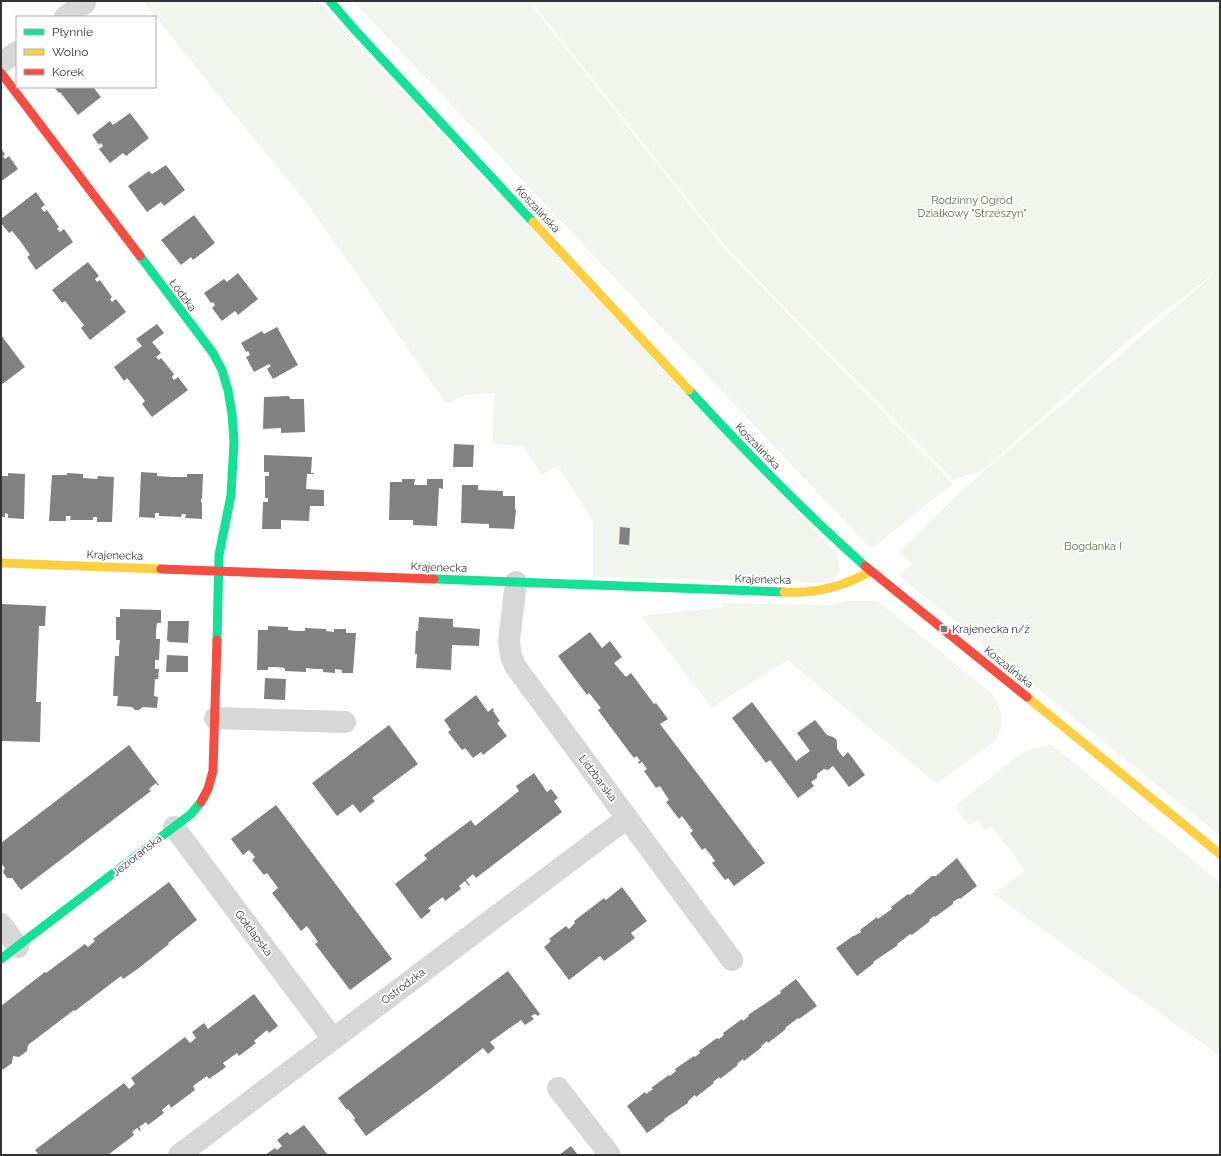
<svg xmlns="http://www.w3.org/2000/svg" width="1221" height="1156" font-family="Raleway,sans-serif">
  <style>
    .green { fill: #f1f5ed }
    .building { fill: #818181 }
    .lines { fill: none; stroke-linecap: round; stroke-linejoin: round }
    .street { stroke: #d7d7d7; stroke-width: 22 }
    .fast { stroke: #16e098; stroke-width: 9 }
    .slow { stroke: #ffcf43; stroke-width: 9 }
    .jam { stroke: #f24e42; stroke-width: 9 }
    .poi-dot { fill: #7a7a7a; stroke: #fff; stroke-width: 1.5 }
    .labels { text-anchor: middle; stroke-width: 4; stroke-linejoin: round; paint-order: stroke }
    .park-label { font-size: 11px; fill: #56703f; stroke: #fff }
    .street-label { font-size: 11px; fill: #333; stroke: #fff }
    .poi-label { font-size: 11px; fill: #333; stroke: #fff; text-anchor: start }
  </style>
  <rect width="100%" height="100%" fill="#fff"/>
  <g class="green">
    <polygon points="143,1 317,1 837,554 840,569 834,580 825,583 593,577 593,522 558,466 542,475 523,446 492,444 494,393 465,395 446,404 349,263 302,197 222,100"/>
    <polygon points="353,1 528,1 723,247 953,484 871,549"/>
    <polygon points="531,1 1220,1 1220,836 898,575 912,564 899,552 960,492 1215,273 1145,326 982,471 953,480 724,245"/>
    <path d="M844,601h34l116,94c7,18 13,29 0,47l-57,42 -150,-124 -75,48 -71,-92 83,-9 -4,-4 111,2z"/>
    <polygon points="1052,745 1220,882 1220,1056 993,894 1025,870 992,826 985,831 978,820 970,826 957,810 958,803 1019,755 1032,748"/>
  </g>
  <g class="building">
    <polygon points="54,87 93,87 101,97 78,115 60,92 59,93"/>
    <polygon points="130,113 149,138 126,156 123,153 110,163 99,149 103,146 101,143 99,145 92,135 110,121 113,125"/>
    <polygon points="1,149 5,154 3,156 5,159 9,156 18,169 3,180 1,180"/>
    <polygon points="166,165 185,190 164,206 161,202 147,212 128,186 149,171 152,174"/>
    <polygon points="36,192 45,205 41,208 44,212 47,210 59,227 57,229 60,232 64,229 73,242 36,270 27,257 30,255 21,242 12,231 9,233 1,223 1,219"/>
    <polygon points="194,215 215,243 193,260 191,257 181,265 161,240"/>
    <polygon points="88,262 99,276 95,279 97,282 100,280 112,297 110,299 112,302 116,299 126,312 90,340 81,328 84,325 65,301 62,303 52,290"/>
    <polygon points="238,273 258,299 238,315 235,311 222,321 212,308 215,305 213,302 211,303 204,293 224,279 227,282"/>
    <polygon points="157,324 164,333 152,342 161,353 156,357 159,360 161,358 174,374 172,377 174,380 178,377 188,390 152,417 142,404 145,401 127,378 124,381 114,367 142,346 136,339"/>
    <polygon points="277,327 298,365 273,379 267,369 271,366 269,364 254,372 246,357 250,355 248,351 246,352 241,343 262,331 264,334"/>
    <polygon points="1,335 25,367 1,385"/>
    <polygon points="289,396 290,399 304,399 305,432 281,433 281,428 263,429 264,397"/>
    <polygon points="454,444 474,445 473,467 453,467"/>
    <polygon points="264,455 312,457 311,473 314,473 314,474 307,474 306,489 324,490 324,506 310,506 309,521 281,520 281,529 262,529 263,502 268,502 268,498 265,498 265,476 269,476 269,472 264,472"/>
    <polygon points="141,472 157,473 157,476 172,477 187,477 187,474 203,474 202,499 201,499 201,503 202,503 202,519 185,518 186,514 182,514 181,517 159,516 159,513 155,513 155,518 139,517"/>
    <polygon points="8,473 25,474 24,519 8,518 8,514 5,513 5,517 1,517 1,476 8,476"/>
    <polygon points="67,473 83,474 83,478 97,479 98,476 114,477 112,522 97,522 97,517 93,517 93,520 70,520 71,516 66,516 66,521 49,521 52,475 67,475"/>
    <polygon points="402,479 415,479 414,485 427,485 427,479 443,479 443,489 439,488 437,526 413,525 413,520 389,520 390,482 402,482"/>
    <polygon points="462,485 478,485 478,490 503,491 503,496 515,496 515,510 516,510 514,529 489,528 489,524 461,523"/>
    <polygon points="620,527 630,528 629,545 619,544"/>
    <polygon points="1,604 46,606 45,626 39,626 36,702 41,702 40,742 1,741"/>
    <polygon points="120,609 161,610 161,623 157,623 156,631 156,639 160,639 159,660 155,660 155,669 159,669 158,679 155,679 154,696 158,697 157,708 143,707 139,710 135,710 132,707 117,706 118,696 113,696 115,656 119,656 119,648 120,640 116,640 116,617 120,617"/>
    <polygon points="419,617 453,619 453,627 480,629 479,646 452,645 451,670 416,668 417,654 415,654 416,631 418,631"/>
    <polygon points="168,621 189,621 188,643 169,642 167,640"/>
    <polygon points="268,626 288,627 288,630 296,631 305,631 305,628 326,629 326,631 334,632 334,629 346,629 346,633 356,633 353,673 342,673 342,670 335,669 335,673 323,672 323,669 314,669 306,668 306,672 285,671 285,668 276,667 268,667 268,670 257,670 258,630 268,630"/>
    <polygon points="590,632 602,648 610,641 622,657 614,663 626,677 631,673 654,704 656,703 668,719 660,724 765,863 734,886 728,878 725,880 712,863 715,861 710,854 705,848 702,850 690,833 693,831 682,816 679,819 666,802 669,800 660,786 656,788 644,771 647,769 642,762 639,764 638,762 640,761 637,756 634,758 627,749 598,710 601,708 589,693 587,695 558,656"/>
    <polygon points="167,655 188,656 188,672 166,672"/>
    <polygon points="265,678 286,679 285,700 264,699"/>
    <polygon points="476,695 488,712 493,708 494,710 493,711 500,721 497,723 507,736 483,755 481,752 473,758 465,748 462,750 448,732 451,730 444,720"/>
    <polygon points="752,702 796,761 810,751 797,733 815,720 827,735 833,737 836,739 837,742 837,749 843,757 848,752 865,775 849,787 833,766 828,770 824,769 817,774 817,778 811,782 814,786 798,798 770,760 766,763 732,718"/>
    <polygon points="389,725 418,764 372,798 375,801 360,813 353,804 337,816 312,783"/>
    <polygon points="129,745 159,785 158,786 156,783 149,789 151,791 21,890 12,878 7,878 3,872 5,868 1,863 1,843"/>
    <polygon points="534,773 547,792 551,789 558,798 554,801 562,812 476,878 473,874 466,880 470,885 469,886 465,881 459,886 461,889 445,901 443,897 428,908 431,911 421,919 395,884 427,859 424,855 471,820 475,826 519,791 516,786"/>
    <polygon points="276,805 392,959 350,990 315,944 318,942 307,926 301,931 272,893 278,888 267,873 264,875 252,860 255,857 249,850 243,855 231,839"/>
    <polygon points="957,858 977,886 960,899 959,898 953,902 953,904 935,917 934,916 929,920 930,921 912,935 910,934 904,939 897,944 898,945 873,962 874,963 857,976 836,948 853,936 854,936 861,932 860,930 877,917 878,919 889,911 892,909 891,907 908,894 910,895 915,891 915,890 932,876 936,876"/>
    <polygon points="169,882 197,920 168,943 169,944 139,968 123,979 121,976 75,1011 74,1010 28,1045 27,1051 19,1057 13,1056 12,1063 4,1069 1,1069 1,1006 45,972 46,973 85,944 88,947 95,941 93,939"/>
    <polygon points="622,887 647,921 631,933 635,938 619,950 604,961 600,956 569,980 544,947 551,941 549,939 558,932 566,926 569,929 575,923 574,921 604,898 606,900"/>
    <polygon points="508,971 540,1014 538,1016 535,1014 531,1016 534,1019 525,1025 521,1020 490,1042 495,1048 488,1054 483,1048 429,1090 366,1136 354,1120 355,1118 348,1109 347,1110 338,1098"/>
    <polygon points="796,979 817,1006 799,1019 798,1018 785,1028 786,1029 768,1043 767,1041 761,1046 762,1047 744,1061 743,1059 737,1064 738,1065 720,1079 719,1077 713,1082 714,1083 696,1097 695,1095 688,1101 688,1103 664,1119 665,1120 647,1133 627,1106 645,1092 646,1094 653,1089 651,1088 669,1075 670,1076 676,1071 675,1069 694,1056 695,1057 700,1053 699,1051 717,1038 719,1039 724,1035 723,1033 742,1019 743,1021 749,1016 748,1015 781,993 780,991"/>
    <polygon points="254,994 278,1026 269,1033 267,1030 254,1041 256,1043 239,1056 237,1053 223,1063 226,1067 209,1079 207,1076 193,1086 195,1090 171,1108 169,1104 162,1110 164,1113 148,1125 146,1122 139,1127 141,1130 140,1131 137,1128 132,1132 134,1135 108,1155 39,1155 35,1150 124,1083 129,1089 135,1084 131,1078 185,1037 190,1043 196,1038 192,1032 204,1023 208,1029"/>
    <polygon points="304,1125 328,1155 265,1155 275,1148 277,1150 282,1146 277,1140 287,1132 290,1135"/>
    <polygon points="571,1146 578,1155 559,1155"/>
  </g>
  <g class="lines">
    <g class="street">
      <polyline points="65,17 85,3"/>
      <polyline points="1,63 17,52"/>
      <polyline points="516,582 509,641 511,656 515,666 732,960"/>
      <polyline points="215,718 345,722"/>
      <polyline points="174,827 333,1039"/>
      <polyline points="1,924 18,947"/>
      <polyline points="558,1088 610,1155"/>
      <polyline points="179,1155 627,818"/>
    </g>
    <g class="fast">
      <polyline points="330,1 355,30 533,222"/>
      <polyline points="140,256 213,353 222,370 228,390 232,414 234,442 231,495 219,555 217,640"/>
      <path d="M689,390c57,62 113,120 176,176"/>
      <polyline points="434,579 784,592"/>
      <polyline points="1,959 191,814 201,802"/>
    </g>
    <g class="slow">
      <polyline points="533,222 689,390"/>
      <polyline points="1,563 161,569"/>
      <path d="M784,592c32,2 59,-5 87,-21"/>
      <polyline points="1027,697 1220,854"/>
    </g>
    <g class="jam">
      <polyline points="1,73 140,256"/>
      <polyline points="865,566 1027,697"/>
      <polyline points="161,569 434,579"/>
      <polyline points="201,802 208,789 213,771 217,640"/>
    </g>
  </g>
  <rect class="poi-dot" x="940" y="625" width="8" height="8" rx="2"/>
  <g class="labels">
    <g class="park-label">
      <text x="972" y="204">Rodzinny Ogród<tspan x="972" dy="13">Działkowy "Strzeszyn"</tspan></text>
      <text x="1093" y="550">Bogdanka I</text>
    </g>
    <g class="street-label">
      <text transform="translate(538 209) rotate(47)" y="4">Koszalińska</text>
      <text transform="translate(183 295) rotate(53)" y="4">Łódzka</text>
      <text transform="translate(758 446) rotate(46)" y="4">Koszalińska</text>
      <text transform="translate(115 555) rotate(2)" y="4">Krajenecka</text>
      <text transform="translate(439 567) rotate(2)" y="4">Krajenecka</text>
      <text transform="translate(763 579) rotate(2)" y="4">Krajenecka</text>
      <text transform="translate(1009 667) rotate(39)" y="4">Koszalińska</text>
      <text transform="translate(598 778) rotate(53)" y="4">Lidzbarska</text>
      <text transform="translate(137 855) rotate(-38)" y="4">Jeziorańska</text>
      <text transform="translate(254 933) rotate(53)" y="4">Gołdapska</text>
      <text transform="translate(403 986) rotate(-37)" y="4">Ostródzka</text>
    </g>
    <g class="poi-label">
      <text x="952" y="633">Krajenecka n/ż</text>
    </g>
  </g>
  <rect width="1221" height="1156" fill="none" stroke="#333333" stroke-width="4"/>
  <rect x="16" y="16" width="140" height="72" fill="#ffffff" stroke="#adadad"/>
  <rect x="24" y="29" width="20" height="6" fill="#16e098" stroke="#adadad"/>
  <text x="52" y="36" font-size="12" fill="#333333">Płynnie</text>
  <rect x="24" y="49" width="20" height="6" fill="#ffcf43" stroke="#adadad"/>
  <text x="52" y="56" font-size="12" fill="#333333">Wolno</text>
  <rect x="24" y="69" width="20" height="6" fill="#f24e42" stroke="#adadad"/>
  <text x="52" y="76" font-size="12" fill="#333333">Korek</text>
</svg>
